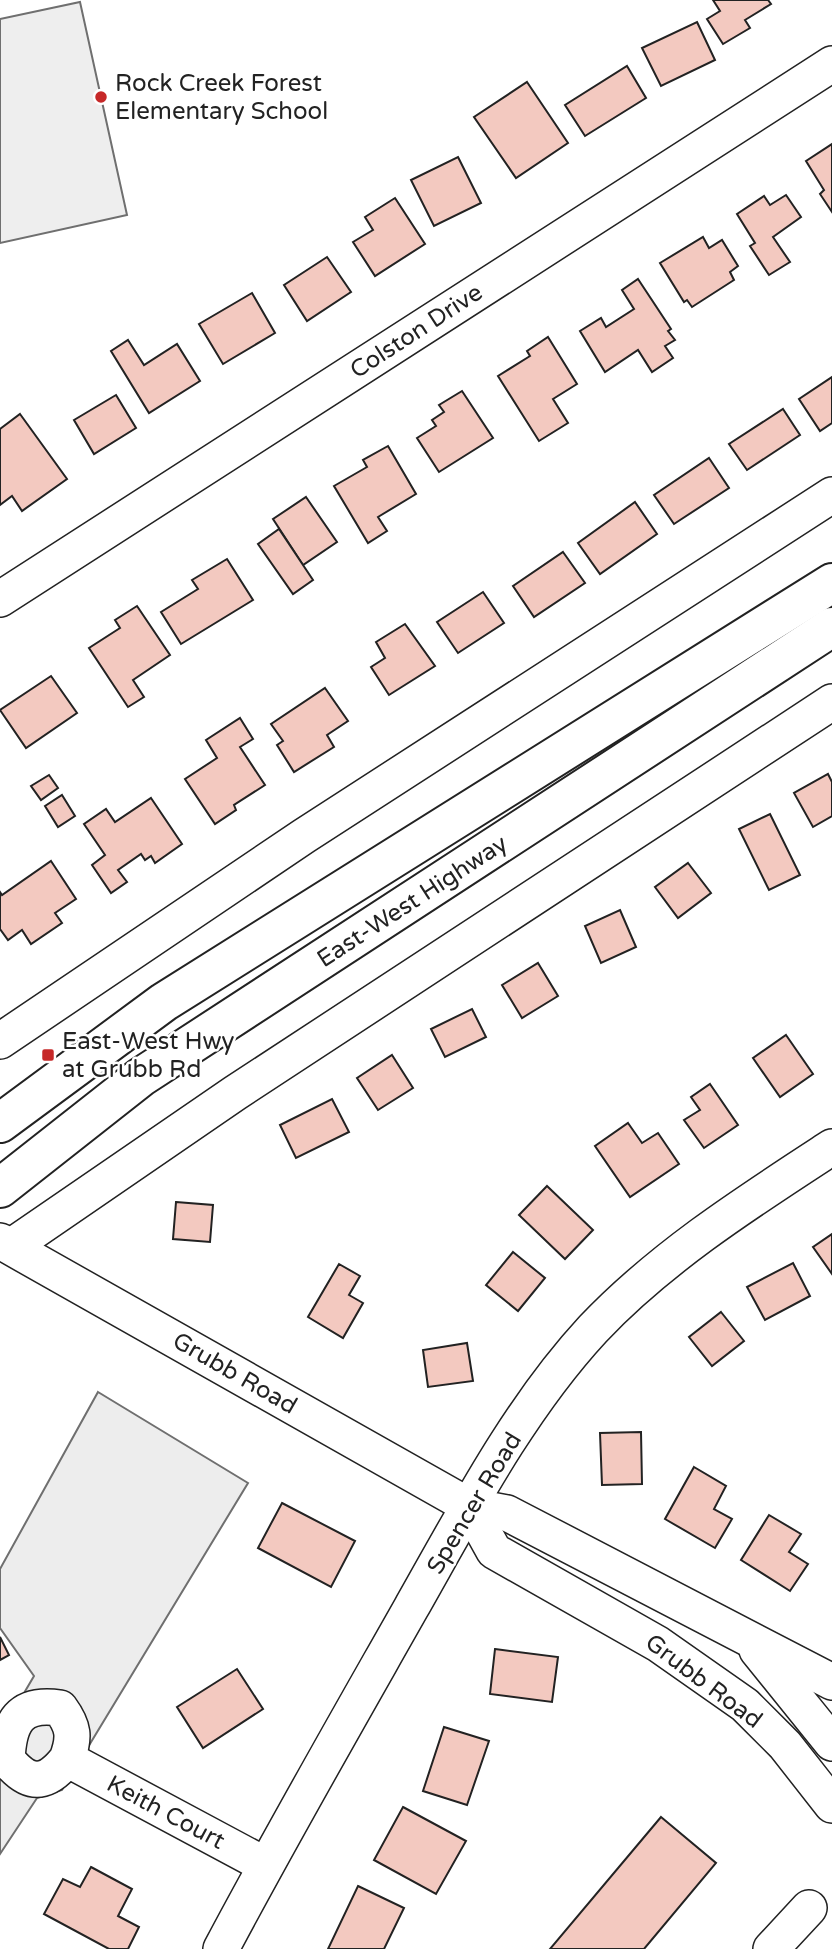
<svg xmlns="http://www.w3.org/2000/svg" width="832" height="1949" font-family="'Varela Round',sans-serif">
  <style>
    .green { fill: #eee; stroke: #6f6f6f; stroke-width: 2 }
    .parking { fill: #ededed; stroke: #6f6f6f; stroke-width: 2 }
    .building { fill: #f3c9c0; stroke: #222; stroke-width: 2 }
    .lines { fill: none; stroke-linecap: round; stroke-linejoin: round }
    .minor-casing { stroke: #222; stroke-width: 38 }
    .major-casing { stroke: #222; stroke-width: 42 }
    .minor { stroke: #fff; stroke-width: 35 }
    .major { stroke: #fff; stroke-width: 38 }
    .poi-dot { fill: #c62828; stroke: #fff; stroke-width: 2.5 }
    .labels { text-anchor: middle; stroke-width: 5; stroke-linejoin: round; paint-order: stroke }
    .poi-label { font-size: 24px; fill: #222; stroke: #fff; text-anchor: start }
    .street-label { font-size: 24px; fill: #222; stroke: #fff }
  </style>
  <rect width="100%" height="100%" fill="#fff"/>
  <polygon class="green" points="80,2 127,215 0,243 0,19"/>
  <polygon class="parking" points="98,1392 248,1483 62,1790 37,1798 0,1854 0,1734 34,1676 0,1628 0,1569"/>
  <g class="building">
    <polygon points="713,0 768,0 771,4 745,20 750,28 723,44 707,19 720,11"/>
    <polygon points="697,22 715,60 661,86 642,48"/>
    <polygon points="627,66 646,98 585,136 565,105"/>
    <polygon points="527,82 568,143 516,178 474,117"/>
    <polygon points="832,144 832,212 820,194 824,190 806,161"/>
    <polygon points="458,157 481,203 434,226 411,180"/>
    <polygon points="786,195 801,217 773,237 790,262 769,275 750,246 755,243 737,214 764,196 770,205"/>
    <polygon points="395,198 425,244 375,276 353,242 373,230 365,217"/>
    <polygon points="703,237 709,248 722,240 738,266 730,272 734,280 692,307 687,300 684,302 660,263"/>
    <polygon points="327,257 351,292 307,321 284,285"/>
    <polygon points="638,279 671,329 668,331 675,340 665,346 673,358 652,372 638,350 605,372 580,331 601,318 606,327 634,309 622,290"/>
    <polygon points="252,293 275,333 223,364 199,324"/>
    <polygon points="548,337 577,384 553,399 568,423 539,441 498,376 530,356 527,351"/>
    <polygon points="128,340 144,365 177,344 200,381 149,413 111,351"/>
    <polygon points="832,377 832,423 820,431 799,399"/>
    <polygon points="462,391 493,438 439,472 417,438 436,426 432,420 444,412 439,405"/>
    <polygon points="116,395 136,428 94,454 74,420"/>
    <polygon points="783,409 800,435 747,470 729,444"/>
    <polygon points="20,414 67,479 22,511 12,496 0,505 0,429"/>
    <polygon points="388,446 416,494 378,517 387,531 368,543 334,486 367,467 363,460"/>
    <polygon points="709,458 729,488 674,524 654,495"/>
    <polygon points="306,497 337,542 303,565 273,519"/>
    <polygon points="635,502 657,534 600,574 578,543"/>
    <polygon points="279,529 313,580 293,594 258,544"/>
    <polygon points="563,552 585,583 534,617 513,586"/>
    <polygon points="227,559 253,600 181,644 161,612 198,589 192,580"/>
    <polygon points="483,592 504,623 458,653 437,622"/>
    <polygon points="137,606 170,655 133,680 144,697 128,707 89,648 120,628 115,620"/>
    <polygon points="405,624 435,666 389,695 371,667 385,658 376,642"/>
    <polygon points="51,676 77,713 26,748 0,710"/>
    <polygon points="325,688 348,721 327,735 334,747 294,772 277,745 283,741 271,724"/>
    <polygon points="240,718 253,739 240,747 265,785 234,805 236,810 215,824 185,779 217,758 206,740"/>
    <polygon points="828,774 832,782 832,816 813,827 794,793"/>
    <polygon points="49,775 58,788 41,800 31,786"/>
    <polygon points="62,795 75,816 58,827 45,806"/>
    <polygon points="151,798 182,844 155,863 151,856 145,860 141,854 118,870 127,882 111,893 92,865 105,855 84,824 106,809 115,822"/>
    <polygon points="770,814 800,875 769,890 739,829"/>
    <polygon points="51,861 76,899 55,913 62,923 31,944 22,930 8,940 0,929 0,892 2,895"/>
    <polygon points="688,863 711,893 678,918 655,887"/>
    <polygon points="620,910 636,947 601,963 585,926"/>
    <polygon points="538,963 558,996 522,1018 502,985"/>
    <polygon points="472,1009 486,1037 445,1057 431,1029"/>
    <polygon points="786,1035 813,1074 780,1097 753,1058"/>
    <polygon points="392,1055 413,1088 378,1110 357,1078"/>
    <polygon points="710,1084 738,1125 704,1148 684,1120 700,1110 691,1097"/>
    <polygon points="332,1099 349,1132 296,1158 280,1125"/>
    <polygon points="628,1123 642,1143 658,1133 679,1164 630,1197 595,1146"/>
    <polygon points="547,1186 593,1230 565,1259 519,1215"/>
    <polygon points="176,1202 213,1205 210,1242 173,1239"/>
    <polygon points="832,1234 832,1274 813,1247"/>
    <polygon points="513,1252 545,1278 518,1311 486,1285"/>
    <polygon points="793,1263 810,1296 765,1320 747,1287"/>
    <polygon points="339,1264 360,1276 349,1295 363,1303 343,1338 308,1317"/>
    <polygon points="721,1312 744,1341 712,1366 689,1337"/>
    <polygon points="467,1343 473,1381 428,1387 423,1350"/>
    <polygon points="641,1432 642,1484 602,1485 600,1433"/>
    <polygon points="694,1467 726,1486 714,1509 732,1519 715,1548 665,1519"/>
    <polygon points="282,1503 355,1541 331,1587 258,1548"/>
    <polygon points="769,1515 801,1534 789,1552 808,1564 790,1591 741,1560"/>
    <polygon points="0,1637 9,1655 0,1660"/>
    <polygon points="495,1649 558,1657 552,1702 490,1694"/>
    <polygon points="237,1669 263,1709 203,1748 177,1707"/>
    <polygon points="444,1727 489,1741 467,1805 423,1791"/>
    <polygon points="403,1807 466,1841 436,1894 374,1860"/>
    <polygon points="661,1817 716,1863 644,1949 550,1949"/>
    <polygon points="91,1867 132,1889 118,1916 139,1927 128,1949 109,1949 44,1914 63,1879 80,1887"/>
    <polygon points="358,1886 404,1908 384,1949 328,1949"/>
  </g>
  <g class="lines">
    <g class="minor-casing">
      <g id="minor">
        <polyline points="0,599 832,64"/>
        <polyline points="0,1041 304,836 832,495"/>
        <polyline points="0,1241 469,1506 507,1513 832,1682"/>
        <polyline points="12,1246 235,1093 832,702"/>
        <polyline points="469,1506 494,1551 658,1644 745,1705 785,1745 832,1805"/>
        <polyline points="757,1650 832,1743"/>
        <path d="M67,1759c-21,27 -39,27 -60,0 2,-37 12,-57 53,-51 14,19 15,29 7,51l198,106"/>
        <path d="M221,1949c61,-115 126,-228 190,-341 54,-95 107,-198 182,-279 68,-72 156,-128 239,-182"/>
        <polyline points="771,1949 809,1908"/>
      </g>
    </g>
    <g class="major-casing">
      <g id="major">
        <polyline points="0,1123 164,1002 832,583"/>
        <polyline points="0,1188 141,1077 832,627"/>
      </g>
    </g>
    <use href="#minor" class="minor"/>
    <use href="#major" class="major"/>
  </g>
  <g class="poi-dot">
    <circle cx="101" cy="97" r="7"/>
    <rect x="41" y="1048" width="14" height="14" rx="3.5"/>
  </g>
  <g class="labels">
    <g class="poi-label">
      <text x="115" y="91">Rock Creek Forest<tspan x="115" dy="28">Elementary School</tspan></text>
      <text x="62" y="1049">East-West Hwy<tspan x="62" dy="28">at Grubb Rd</tspan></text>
    </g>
    <g class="street-label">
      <text transform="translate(416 331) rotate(-33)" y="8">Colston Drive</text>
      <text transform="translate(412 901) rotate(-33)" y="8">East-West Highway</text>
      <text transform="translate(235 1373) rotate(30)" y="8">Grubb Road</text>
      <text transform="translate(474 1503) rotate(-59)" y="8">Spencer Road</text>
      <text transform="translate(704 1681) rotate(37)" y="8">Grubb Road</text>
      <text transform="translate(166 1812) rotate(28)" y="8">Keith Court</text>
    </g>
  </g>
</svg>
